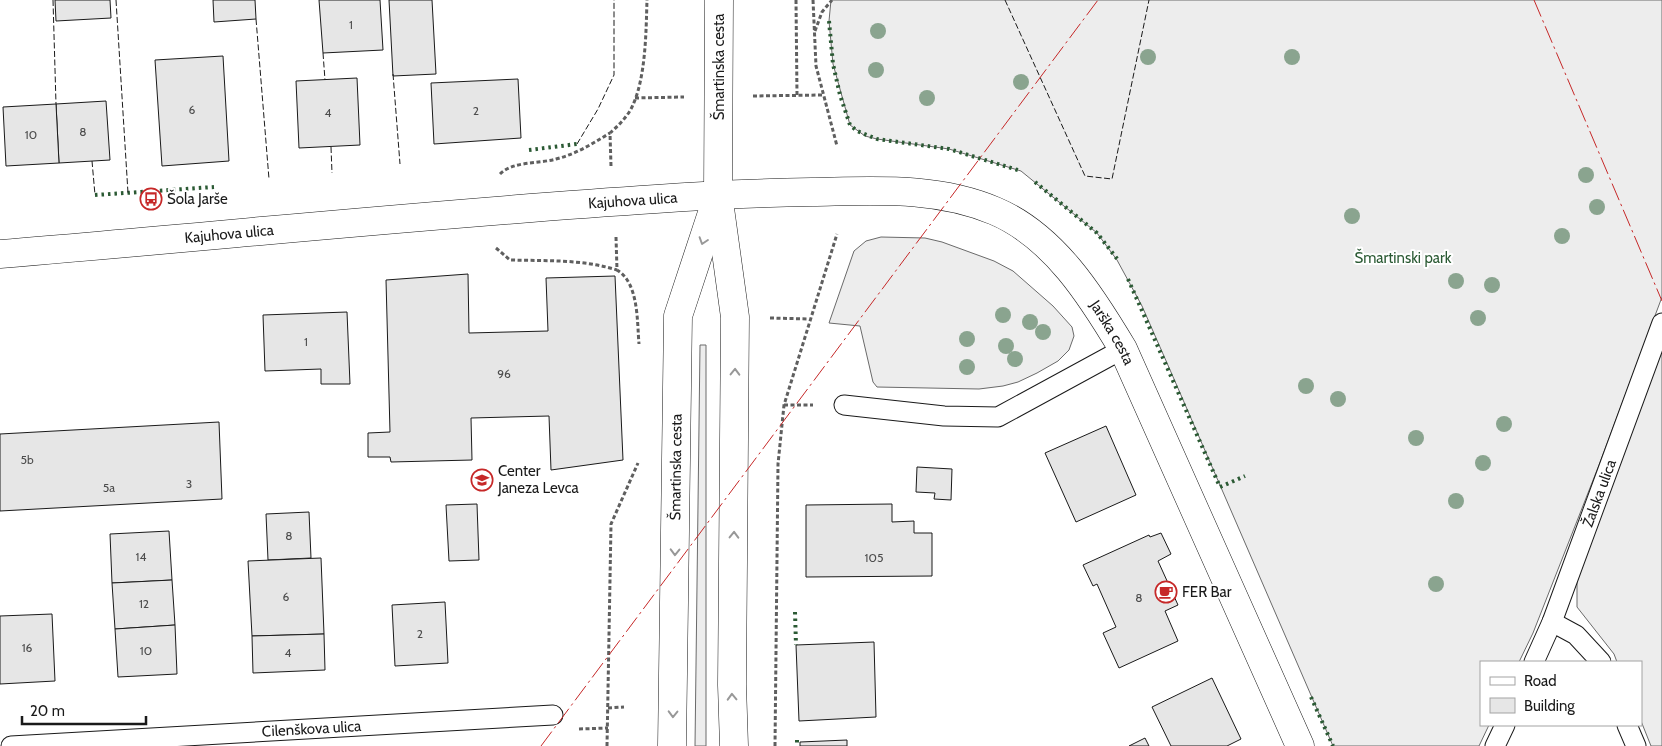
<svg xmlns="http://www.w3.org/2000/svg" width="1662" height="746" font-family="Cabin,sans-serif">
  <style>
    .built { fill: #ededed; stroke: #6a6a6a }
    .building { fill: #e6e6e6; stroke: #1a1a1a }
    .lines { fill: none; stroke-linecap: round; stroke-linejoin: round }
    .lane-casing { stroke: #1a1a1a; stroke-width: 21 }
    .secondary-casing { stroke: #1a1a1a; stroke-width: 29 }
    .primary-casing { stroke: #1a1a1a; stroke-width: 29 }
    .path { stroke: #5f5f5f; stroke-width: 3; stroke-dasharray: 4 2.5; stroke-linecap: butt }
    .lane { stroke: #fff; stroke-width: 19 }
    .secondary { stroke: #fff; stroke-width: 28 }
    .primary { stroke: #fff; stroke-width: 28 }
    .hedge { stroke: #2b5a34; stroke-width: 4; stroke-dasharray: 2.5 4; stroke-linecap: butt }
    .fence { stroke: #1a1a1a; stroke-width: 1; stroke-dasharray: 6 2.5; stroke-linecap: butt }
    .power { stroke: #c62828; stroke-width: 1; stroke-dasharray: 18 4 2.5 4; stroke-linecap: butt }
    .tree { fill: #8aa48f }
    .oneway { stroke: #989898 }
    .labels { text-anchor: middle; stroke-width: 4; stroke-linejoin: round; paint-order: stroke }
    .number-label { font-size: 12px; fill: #4d4d4d }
    .street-label { font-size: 15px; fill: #1a1a1a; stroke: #fff }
    .poi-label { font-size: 15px; fill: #1a1a1a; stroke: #fff; text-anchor: start }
    .park-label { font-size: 15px; fill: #2b5a34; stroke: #fff }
  </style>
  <rect width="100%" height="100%" fill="#fff"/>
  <g class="built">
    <polygon points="831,0 1662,0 1662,297 1599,465 1533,633 1519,662 1481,662 1481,725 1489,725 1479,746 1333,746 1174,379 1142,306 1117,260 1097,233 1021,171 949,149 877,139 865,136 850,125 833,64 829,21"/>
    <polygon points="881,237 925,238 942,242 994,261 1013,271 1053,306 1072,327 1074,336 1069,350 1058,361 1037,373 1018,382 1003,386 979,389 877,387 873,382 860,326 829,323 854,251 866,241"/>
    <polygon points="700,345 706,345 706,746 695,746"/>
    <polygon points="1662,350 1662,746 1651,746 1641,721 1641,662 1617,662 1614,654 1577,607 1577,578"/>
  </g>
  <g class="building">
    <polygon points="55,0 110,0 111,18 56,21"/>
    <polygon points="213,0 255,0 256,19 214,22"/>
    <polygon points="319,0 380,0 383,50 323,53"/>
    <polygon points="389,0 432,0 436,74 393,76"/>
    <polygon points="223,56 229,161 162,166 155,60"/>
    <polygon points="357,78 360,145 299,148 296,81"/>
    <polygon points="518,79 521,138 434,144 431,83"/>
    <polygon points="106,101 110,160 59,163 56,104"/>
    <polygon points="56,104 59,163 6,166 3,107"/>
    <polygon points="468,274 469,333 548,331 546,278 615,276 623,460 551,470 549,416 471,418 472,460 391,462 390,457 368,457 368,433 390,432 386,280"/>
    <polygon points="347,312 350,384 321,384 321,369 265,371 263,315"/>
    <polygon points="219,422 222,499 0,511 0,434"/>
    <polygon points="1106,426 1136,495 1076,522 1045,453"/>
    <polygon points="917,467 952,469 951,500 934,499 935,493 916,492"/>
    <polygon points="477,504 479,560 449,561 446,505"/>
    <polygon points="892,504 892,522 914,521 914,533 932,533 932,576 806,577 806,505"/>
    <polygon points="309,512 311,558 268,560 266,514"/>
    <polygon points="169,531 172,580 112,583 110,534"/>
    <polygon points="1161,533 1171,554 1158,561 1178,605 1165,611 1178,641 1119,668 1103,633 1116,627 1097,584 1093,586 1083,565 1149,535 1150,537"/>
    <polygon points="321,558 324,634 252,636 248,561"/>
    <polygon points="172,580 175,625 115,629 112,583"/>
    <polygon points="445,602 448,663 395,666 392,605"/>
    <polygon points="52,614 55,681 0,684 0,616"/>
    <polygon points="175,625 177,674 118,677 115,629"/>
    <polygon points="324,634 325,670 253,673 252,636"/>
    <polygon points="874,642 876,717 799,721 796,645"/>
    <polygon points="1212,678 1241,739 1227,746 1171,746 1152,707"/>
    <polygon points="1145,738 1149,746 1129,746"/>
    <polygon points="847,740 847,746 800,746 800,742"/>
  </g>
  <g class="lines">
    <g class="lane-casing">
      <g id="lane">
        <polyline points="844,405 944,416 998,417 1123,349"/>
        <polyline points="1552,622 1576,635 1601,662"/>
        <path id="s1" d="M1534,662l18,-40 110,-299"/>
        <polyline points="1627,725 1636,746"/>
        <path id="s2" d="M11,746l542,-31"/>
        <polyline points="1495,746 1505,725"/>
      </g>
    </g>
    <g class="secondary-casing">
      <g id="secondary">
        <path id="s3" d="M0,254c219,-18 437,-41 656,-55 52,-4 104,-6 156,-7 62,-1 124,-6 183,19 59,25 97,86 128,138l177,397"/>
      </g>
    </g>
    <g class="primary-casing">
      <g id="primary">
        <polyline points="719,0 718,194 735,317 732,685 734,746"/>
        <path id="s4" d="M672,746l6,-430 38,-115"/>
      </g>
    </g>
    <g class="path">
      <polyline points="796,0 797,95"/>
      <polyline points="813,0 816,66 837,146"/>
      <polyline points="815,31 822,12 832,0"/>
      <polyline points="753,96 822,95"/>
      <polyline points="635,98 684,97"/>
      <path d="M611,166l-1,-33c9,-8 17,-16 22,-26 14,-29 14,-76 15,-107"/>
      <path d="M500,174c13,-13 38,-10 56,-15 20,-5 36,-15 54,-26"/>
      <path d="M616,237l1,33c22,13 20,52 22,74"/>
      <path d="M496,248l14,12c36,1 72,-1 107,10"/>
      <polyline points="770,318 809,319"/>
      <polyline points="784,405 813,405"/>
      <polyline points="608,708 624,707"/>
      <polyline points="579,729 608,728"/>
      <polyline points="607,746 611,524 638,463"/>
      <polyline points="775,746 778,464 784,405 837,234"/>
    </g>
    <use href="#lane" class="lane"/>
    <use href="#secondary" class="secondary"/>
    <use href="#primary" class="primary"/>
    <g class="hedge">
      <polyline points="829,21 833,64 840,95 850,125 857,131 877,139 949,149 1021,171"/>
      <polyline points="529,150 577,144"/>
      <polyline points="1035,182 1097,233 1118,260"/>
      <polyline points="95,195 214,187"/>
      <polyline points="1128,279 1220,487 1245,476"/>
      <polyline points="795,612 796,645"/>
      <polyline points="1311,697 1333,746"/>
      <polyline points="797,740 797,746"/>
    </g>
    <g class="fence">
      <polyline points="53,0 56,104"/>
      <polyline points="116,0 128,193"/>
      <polyline points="1005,0 1085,176 1112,179 1149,0"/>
      <polyline points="256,19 269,179"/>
      <polyline points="323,53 325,80"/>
      <polyline points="393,74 400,164"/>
      <polyline points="577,144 598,109 614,75 614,0"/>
      <polyline points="331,147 332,173"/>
      <polyline points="92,161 95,195"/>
    </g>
    <g class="power">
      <polyline points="1534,0 1662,301"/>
      <polyline points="541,746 1098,0"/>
    </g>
  </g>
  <g class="tree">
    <circle cx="878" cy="31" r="8"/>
    <circle cx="1148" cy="57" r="8"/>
    <circle cx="1292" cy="57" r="8"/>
    <circle cx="876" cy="70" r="8"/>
    <circle cx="1021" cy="82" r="8"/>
    <circle cx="927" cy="98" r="8"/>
    <circle cx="1586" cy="175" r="8"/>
    <circle cx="1597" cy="207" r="8"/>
    <circle cx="1352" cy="216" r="8"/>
    <circle cx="1562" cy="236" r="8"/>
    <circle cx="1456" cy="281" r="8"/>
    <circle cx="1492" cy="285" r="8"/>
    <circle cx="1003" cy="315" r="8"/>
    <circle cx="1478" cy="318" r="8"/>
    <circle cx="1030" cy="322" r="8"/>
    <circle cx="1043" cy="332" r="8"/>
    <circle cx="967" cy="339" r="8"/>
    <circle cx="1006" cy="346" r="8"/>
    <circle cx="1015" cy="359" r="8"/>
    <circle cx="967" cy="367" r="8"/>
    <circle cx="1306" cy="386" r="8"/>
    <circle cx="1338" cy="399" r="8"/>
    <circle cx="1504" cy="424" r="8"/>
    <circle cx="1416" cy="438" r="8"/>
    <circle cx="1483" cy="463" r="8"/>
    <circle cx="1456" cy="501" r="8"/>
    <circle cx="1436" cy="584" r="8"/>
  </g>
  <defs><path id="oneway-chevron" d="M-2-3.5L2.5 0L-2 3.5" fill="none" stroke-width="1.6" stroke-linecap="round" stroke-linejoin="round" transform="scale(1.25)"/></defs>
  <g class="oneway">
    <use href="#oneway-chevron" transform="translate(703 241) rotate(108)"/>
    <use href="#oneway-chevron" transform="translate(735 372) rotate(-89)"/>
    <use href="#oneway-chevron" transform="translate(734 535) rotate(-89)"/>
    <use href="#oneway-chevron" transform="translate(675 552) rotate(91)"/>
    <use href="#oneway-chevron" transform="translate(732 697) rotate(-92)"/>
    <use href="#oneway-chevron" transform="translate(673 714) rotate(91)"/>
  </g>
  <defs>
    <g id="bus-ring" transform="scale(1.125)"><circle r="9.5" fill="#fff" stroke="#c62828" stroke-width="1.5"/><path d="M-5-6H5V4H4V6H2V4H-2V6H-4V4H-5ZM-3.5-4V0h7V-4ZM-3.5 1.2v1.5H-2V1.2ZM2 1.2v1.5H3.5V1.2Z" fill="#c62828"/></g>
    <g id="school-ring" transform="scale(1.125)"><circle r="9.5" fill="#fff" stroke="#c62828" stroke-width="1.5"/><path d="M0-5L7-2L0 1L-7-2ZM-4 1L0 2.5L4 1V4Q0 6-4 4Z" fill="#c62828"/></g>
    <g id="cafe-ring" transform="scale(1.125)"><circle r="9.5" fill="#fff" stroke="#c62828" stroke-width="1.5"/><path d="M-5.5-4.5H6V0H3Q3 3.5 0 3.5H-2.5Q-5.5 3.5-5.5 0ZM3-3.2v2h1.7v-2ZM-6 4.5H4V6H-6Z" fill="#c62828"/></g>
  </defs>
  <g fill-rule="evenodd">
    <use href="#bus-ring" x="151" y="199"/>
    <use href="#school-ring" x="482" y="480"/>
    <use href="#cafe-ring" x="1166" y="592"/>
  </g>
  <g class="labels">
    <g class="number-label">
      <text x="351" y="29">1</text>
      <text x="192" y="114">6</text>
      <text x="476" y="115">2</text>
      <text x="328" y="117">4</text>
      <text x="83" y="136">8</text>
      <text x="31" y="139">10</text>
      <text x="306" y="346">1</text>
      <text x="504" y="378">96</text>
      <text x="27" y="464">5b</text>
      <text x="189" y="488">3</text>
      <text x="109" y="492">5a</text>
      <text x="289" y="540">8</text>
      <text x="141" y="561">14</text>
      <text x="874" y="562">105</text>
      <text x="286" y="601">6</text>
      <text x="1139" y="602">8</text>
      <text x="144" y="608">12</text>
      <text x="420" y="638">2</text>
      <text x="27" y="652">16</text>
      <text x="146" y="655">10</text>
      <text x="288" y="657">4</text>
    </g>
    <g class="street-label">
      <text transform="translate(719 67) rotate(-90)" y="5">Šmartinska cesta</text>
      <text dy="5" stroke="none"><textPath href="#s3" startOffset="635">Kajuhova ulica</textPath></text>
      <text dy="5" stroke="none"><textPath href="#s3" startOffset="230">Kajuhova ulica</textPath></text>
      <text dy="5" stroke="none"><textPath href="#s3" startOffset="1172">Jarška cesta</textPath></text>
      <text dy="5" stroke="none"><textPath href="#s4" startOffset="279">Šmartinska cesta</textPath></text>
      <text dy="5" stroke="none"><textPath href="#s1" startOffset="181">Žalska ulica</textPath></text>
      <text dy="5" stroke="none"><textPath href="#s2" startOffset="301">Cilenškova ulica</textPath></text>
    </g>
    <g class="poi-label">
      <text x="167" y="204">Šola Jarše</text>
      <text x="498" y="476">Center<tspan x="498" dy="17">Janeza Levca</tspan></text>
      <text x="1182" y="597">FER Bar</text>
    </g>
    <g class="park-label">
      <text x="1403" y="263">Šmartinski park</text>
    </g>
  </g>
  <rect x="1480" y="661" width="162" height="65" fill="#ffffff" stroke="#a3a3a3"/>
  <rect x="1490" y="677" width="25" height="8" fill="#ffffff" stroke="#a3a3a3"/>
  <text x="1524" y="686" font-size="15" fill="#1a1a1a">Road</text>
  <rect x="1490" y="698" width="25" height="15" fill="#e6e6e6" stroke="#a3a3a3"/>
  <text x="1524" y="711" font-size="15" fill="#1a1a1a">Building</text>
  <path d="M22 716v8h124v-8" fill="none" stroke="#1a1a1a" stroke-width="2.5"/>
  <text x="30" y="716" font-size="15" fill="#1a1a1a" stroke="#ffffff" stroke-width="4" paint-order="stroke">20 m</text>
</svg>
